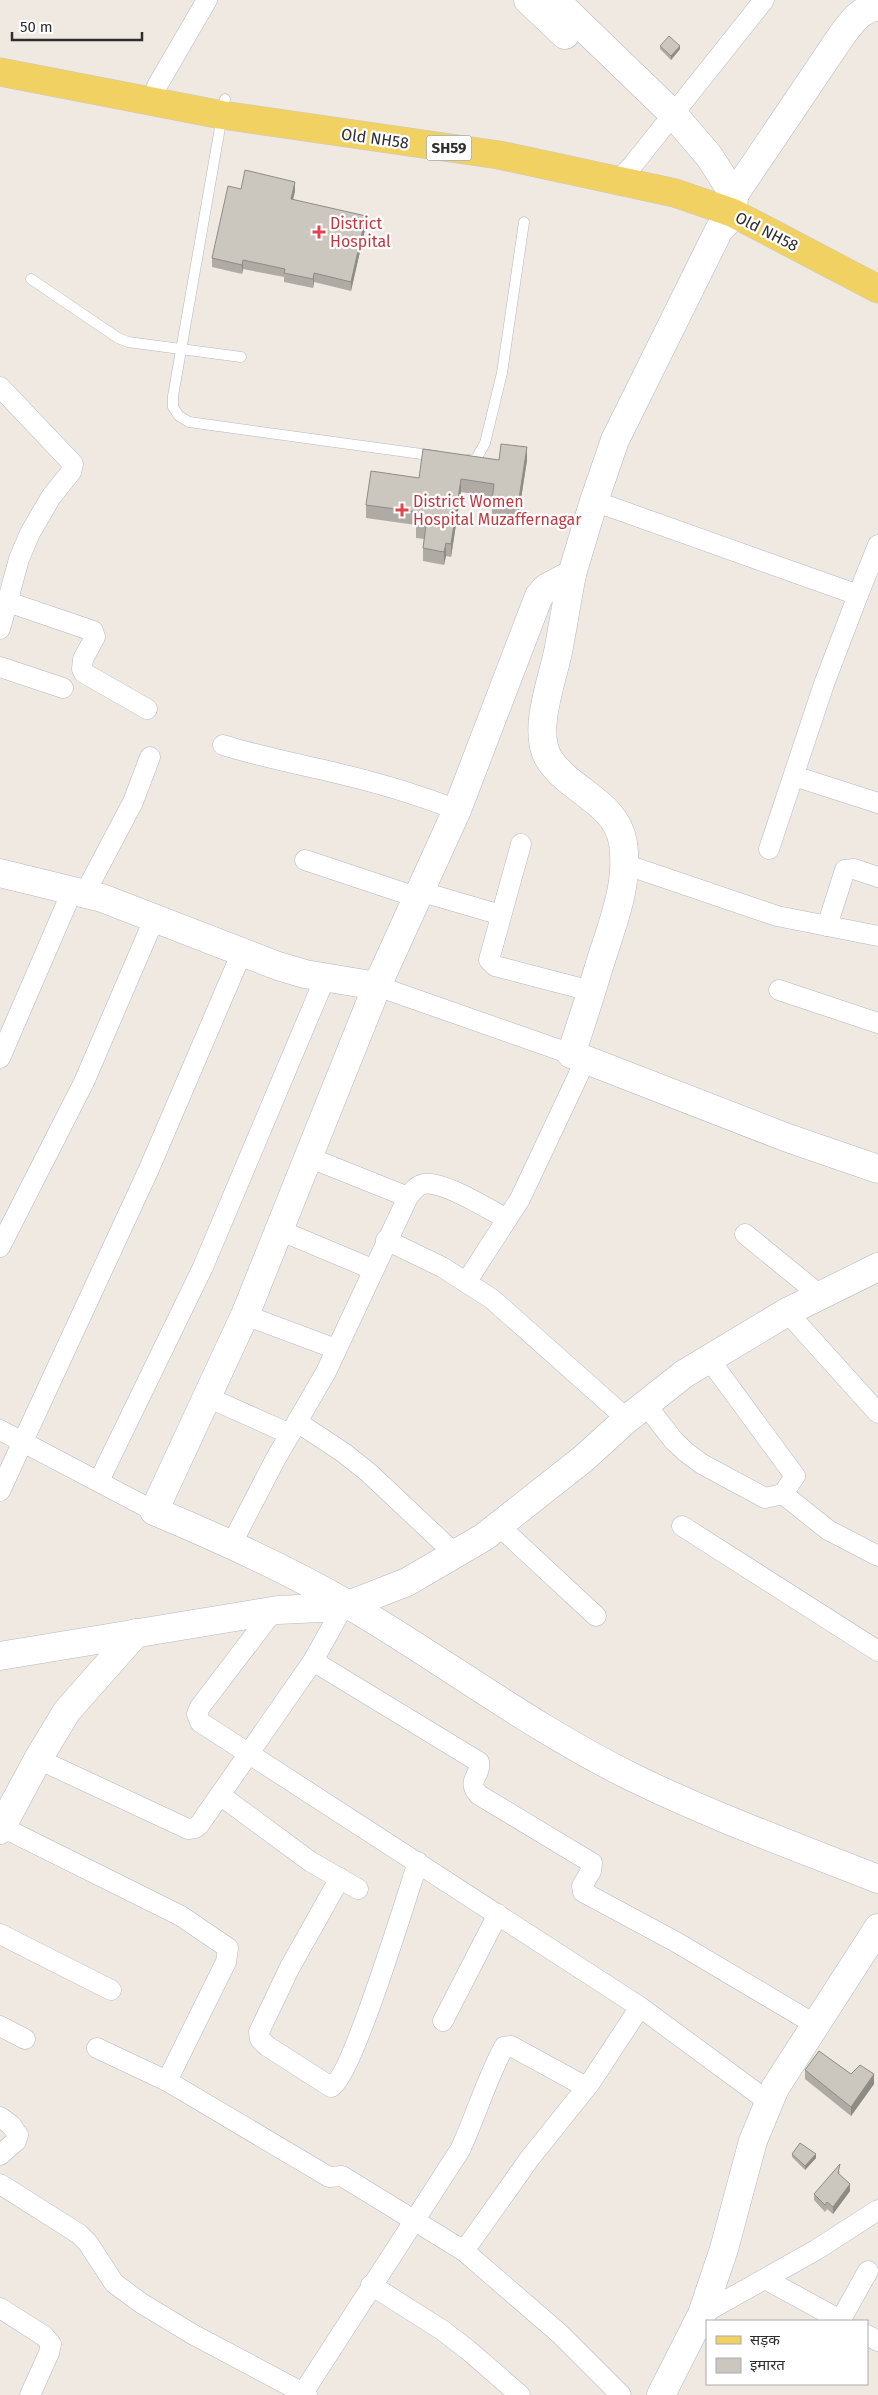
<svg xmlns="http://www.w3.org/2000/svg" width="878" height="2395" font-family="'Fira Sans','Noto Sans Devanagari',sans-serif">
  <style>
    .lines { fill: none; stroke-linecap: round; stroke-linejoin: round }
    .lane-casing { stroke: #b4b7c1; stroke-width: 11 }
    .street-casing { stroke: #b4b7c1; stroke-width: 21 }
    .secondary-casing { stroke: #b4b7c1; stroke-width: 29 }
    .primary-casing { stroke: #c9c9c9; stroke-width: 29 }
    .lane { stroke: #fff; stroke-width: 10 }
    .street { stroke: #fff; stroke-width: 20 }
    .secondary { stroke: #fff; stroke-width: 28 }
    .primary { stroke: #f2d163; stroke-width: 28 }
    .wall { fill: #afaba4 }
    .shaded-wall { fill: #8e8b86 }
    .building { fill: #cbc7bf; stroke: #8e8b86 }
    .health-dot { fill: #e0444e; stroke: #fff; stroke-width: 2 }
    .labels { text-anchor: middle; stroke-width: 4.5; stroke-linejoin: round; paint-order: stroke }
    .shield { fill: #fff; stroke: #6d6d6d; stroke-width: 1 }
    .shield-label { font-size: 15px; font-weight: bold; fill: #2e2e2e }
    .street-label { font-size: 16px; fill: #2e2e2e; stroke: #fff }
    .health-label { font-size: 16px; fill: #be3a42; stroke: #fff; text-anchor: start }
  </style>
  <rect width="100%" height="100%" fill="#efe9e1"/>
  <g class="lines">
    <g class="lane-casing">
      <g id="lane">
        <polyline points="225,99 173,396 173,407 179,416 189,422 436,456"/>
        <polyline points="31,279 118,338 128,342 241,357"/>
        <polyline points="467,460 476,459 485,443 502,373 524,222"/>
      </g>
    </g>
    <g class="street-casing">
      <g id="street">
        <polyline points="157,86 207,0"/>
        <polyline points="618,180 632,166 764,0"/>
        <polyline points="0,387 73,464 71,472 51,497 30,533 19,559 0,629"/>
        <polyline points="594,501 858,595 824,684 769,849"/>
        <polyline points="858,595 878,545"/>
        <polyline points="8,602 93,631 95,637 83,659 82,669 84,673 147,709"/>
        <polyline points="0,667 63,688"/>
        <path d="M223,745c35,11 70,18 105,26 40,9 91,24 129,39"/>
        <polyline points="794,776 878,803"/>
        <polyline points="521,844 489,960 495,966 591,991"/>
        <polyline points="305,860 416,897"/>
        <polyline points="624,864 777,916 878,936"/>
        <polyline points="419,891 501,915"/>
        <polyline points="85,893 133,802 150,757"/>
        <polyline points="827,926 845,870 854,869 878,877"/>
        <polyline points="377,986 571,1054"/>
        <polyline points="779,990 878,1023"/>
        <polyline points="0,1058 73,889"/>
        <path d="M408,1197c4,-5 8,-11 15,-13 20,-4 65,25 84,35"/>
        <polyline points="279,1230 372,1269"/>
        <polyline points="745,1234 821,1296"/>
        <polyline points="386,1240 442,1267 492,1299 627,1419"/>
        <polyline points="0,1247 84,1082 155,917"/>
        <polyline points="467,1281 520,1199 586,1059"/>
        <polyline points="787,1312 878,1413"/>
        <polyline points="245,1315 336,1349"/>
        <polyline points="709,1359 795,1476 783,1494"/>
        <polyline points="207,1397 290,1434"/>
        <polyline points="646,1405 674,1441 687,1453 702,1464 765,1498 783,1494 828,1530 878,1556"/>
        <polyline points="297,1422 344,1453 369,1473 455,1554"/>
        <polyline points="0,1430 154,1511"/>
        <polyline points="99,1481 203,1267 325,978"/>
        <polyline points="0,1491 149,1169 242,952"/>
        <polyline points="498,1525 596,1616"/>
        <polyline points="682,1526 878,1651"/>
        <polyline points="232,1543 275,1460 326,1372 408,1197 308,1157"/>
        <polyline points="274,1610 200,1707 197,1714 200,1722 640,2007 769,2102"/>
        <path d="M313,1661l166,101c3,14 -14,18 0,33l113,68 -1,8 -9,15 1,6 93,50 140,83"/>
        <polyline points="38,1759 188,1829 195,1828 199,1825 313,1661 343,1607"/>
        <polyline points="220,1795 311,1862 358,1889"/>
        <polyline points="2,1827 181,1916 228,1948 226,1962 167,2081"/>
        <path d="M340,1878l-50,89 -31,65 1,7 7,7 64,41c21,-10 76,-192 87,-225"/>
        <polyline points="0,1934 111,1990"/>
        <polyline points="443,2021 498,1914"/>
        <polyline points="0,2026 25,2039"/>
        <polyline points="97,2048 167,2081 329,2177 342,2176 350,2181 464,2251 560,2334 621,2395"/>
        <polyline points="0,2117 11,2125 18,2135 16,2141 0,2155"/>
        <polyline points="0,2184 79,2234 88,2243 114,2283 141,2303 194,2335 307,2395"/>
        <polyline points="464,2251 530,2158 590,2083 640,2007"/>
        <polyline points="765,2279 842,2321"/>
        <polyline points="371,2285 442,2330 468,2350 520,2395"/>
        <polyline points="0,2308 44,2336 51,2344 49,2353 30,2395"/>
        <polyline points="702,2314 816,2250 878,2210"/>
        <polyline points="840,2321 868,2271"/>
        <polyline points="867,2335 878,2341"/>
        <path d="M303,2393l157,-243c16,-34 26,-70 44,-103l7,-1 75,41"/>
      </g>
    </g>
    <g class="secondary-casing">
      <g id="secondary">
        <polyline points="528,0 565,35"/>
        <path d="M555,0l117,113 37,43 25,39 -1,18 -6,9 -8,8 -104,210 -21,61 -22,73 -26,14 -7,8 -82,214 -80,176 -132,329 -91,196c67,28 133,58 195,94 97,57 186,125 287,174 78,38 161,68 242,100"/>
        <path d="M734,195l108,-160c9,-12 19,-27 36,-28"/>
        <path d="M572,574c-5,26 -9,52 -14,78 -6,29 -26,80 -9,107 20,32 68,43 74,84 6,39 -9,77 -21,114 -10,33 -20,65 -31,97l214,83 93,32"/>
        <polyline points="0,873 102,898 278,966 305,974 377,986"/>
        <polyline points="0,1656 278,1610 343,1607 407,1582 484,1537 583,1459 627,1419 684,1374 787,1312 878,1267"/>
        <polyline points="0,1830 38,1759 67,1711 136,1633"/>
        <polyline points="661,2395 702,2314 724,2249 753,2141 775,2088 878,1928"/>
      </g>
    </g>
    <g class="primary-casing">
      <polyline id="primary" points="0,72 222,115 499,155 675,193 733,213 878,289"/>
    </g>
    <use href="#lane" class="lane"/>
    <use href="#street" class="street"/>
    <use href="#secondary" class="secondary"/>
    <use href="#primary" class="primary"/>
  </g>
  <g class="wall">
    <polygon points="660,46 680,49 671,60 660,49"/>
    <polygon points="241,189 295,191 293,199 366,225 351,291 314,282 313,288 284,282 284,277 243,269 242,274 212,267 212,258"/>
    <polygon points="499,460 527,460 518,518 492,514 492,497 461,492 451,557 446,556 444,565 423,561 423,548 424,539 416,538 416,525 366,518 366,505 419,478"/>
    <polygon points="805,2070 851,2074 874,2084 851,2116 805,2079"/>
    <polygon points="792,2154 816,2158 805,2170 792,2157"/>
    <polygon points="840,2171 839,2174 850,2191 833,2214 827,2209 825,2212 814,2200 814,2194"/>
  </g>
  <g class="shaded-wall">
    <polygon points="680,46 680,49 671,60 671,56"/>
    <polygon points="295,182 295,191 291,208 291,199"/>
    <polygon points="366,216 366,225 351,291 351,282"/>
    <polygon points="243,260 243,269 242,274 242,265"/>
    <polygon points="314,273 314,282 313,288 313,279"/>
    <polygon points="527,447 527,460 518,518 518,505"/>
    <polygon points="461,479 461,492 451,557 451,544"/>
    <polygon points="446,543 446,556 444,565 444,552"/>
    <polygon points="874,2074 874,2084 851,2116 851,2107"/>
    <polygon points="816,2154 816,2158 805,2170 805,2166"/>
    <polygon points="850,2184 850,2191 833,2214 833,2207"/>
  </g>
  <g class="building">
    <polygon points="669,36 680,46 671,56 660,46"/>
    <polygon points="245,170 295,182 291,199 366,216 351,282 314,273 313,279 284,273 285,269 243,260 242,265 212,258 228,186 241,189"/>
    <polygon points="501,444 527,447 518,505 492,501 494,484 461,479 451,544 446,543 444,552 423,548 426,526 416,525 418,512 366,505 371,471 419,478 423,449 499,460"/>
    <polygon points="819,2051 851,2074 860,2065 874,2074 851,2107 805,2070"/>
    <polygon points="800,2143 816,2154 805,2166 792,2154"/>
    <polygon points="840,2164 838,2173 850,2184 833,2207 827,2202 825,2205 814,2194"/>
  </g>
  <g class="health-dot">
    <path d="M316.5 224.5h5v5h5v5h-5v5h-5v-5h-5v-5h5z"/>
    <path d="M399.5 502.5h5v5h5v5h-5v5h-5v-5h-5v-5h5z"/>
  </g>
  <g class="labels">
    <rect class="shield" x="426.5" y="135.5" width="45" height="25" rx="4"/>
    <g class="shield-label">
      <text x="449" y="153">SH59</text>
    </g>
    <g class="street-label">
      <text transform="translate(375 138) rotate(8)" y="6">Old NH58</text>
      <text transform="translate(767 231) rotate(27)" y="6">Old NH58</text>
    </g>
    <g class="health-label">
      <text x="330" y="229">District<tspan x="330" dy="18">Hospital</tspan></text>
      <text x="413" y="507">District Women<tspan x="413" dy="18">Hospital Muzaffernagar</tspan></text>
    </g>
  </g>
  <rect x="706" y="2320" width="162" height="65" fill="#ffffff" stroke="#ababab"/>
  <rect x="716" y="2336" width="25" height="8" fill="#f2d163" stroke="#ababab"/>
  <text x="750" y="2345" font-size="15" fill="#2e2e2e">सड़क</text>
  <rect x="716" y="2358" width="25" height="15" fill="#cbc7bf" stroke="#ababab"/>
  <text x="750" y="2370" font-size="15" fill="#2e2e2e">इमारत</text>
  <path d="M12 32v8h130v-8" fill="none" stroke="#2e2e2e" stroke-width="2.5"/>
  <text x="20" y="32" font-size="15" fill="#2e2e2e" stroke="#ffffff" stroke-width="4" paint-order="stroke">50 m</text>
</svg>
